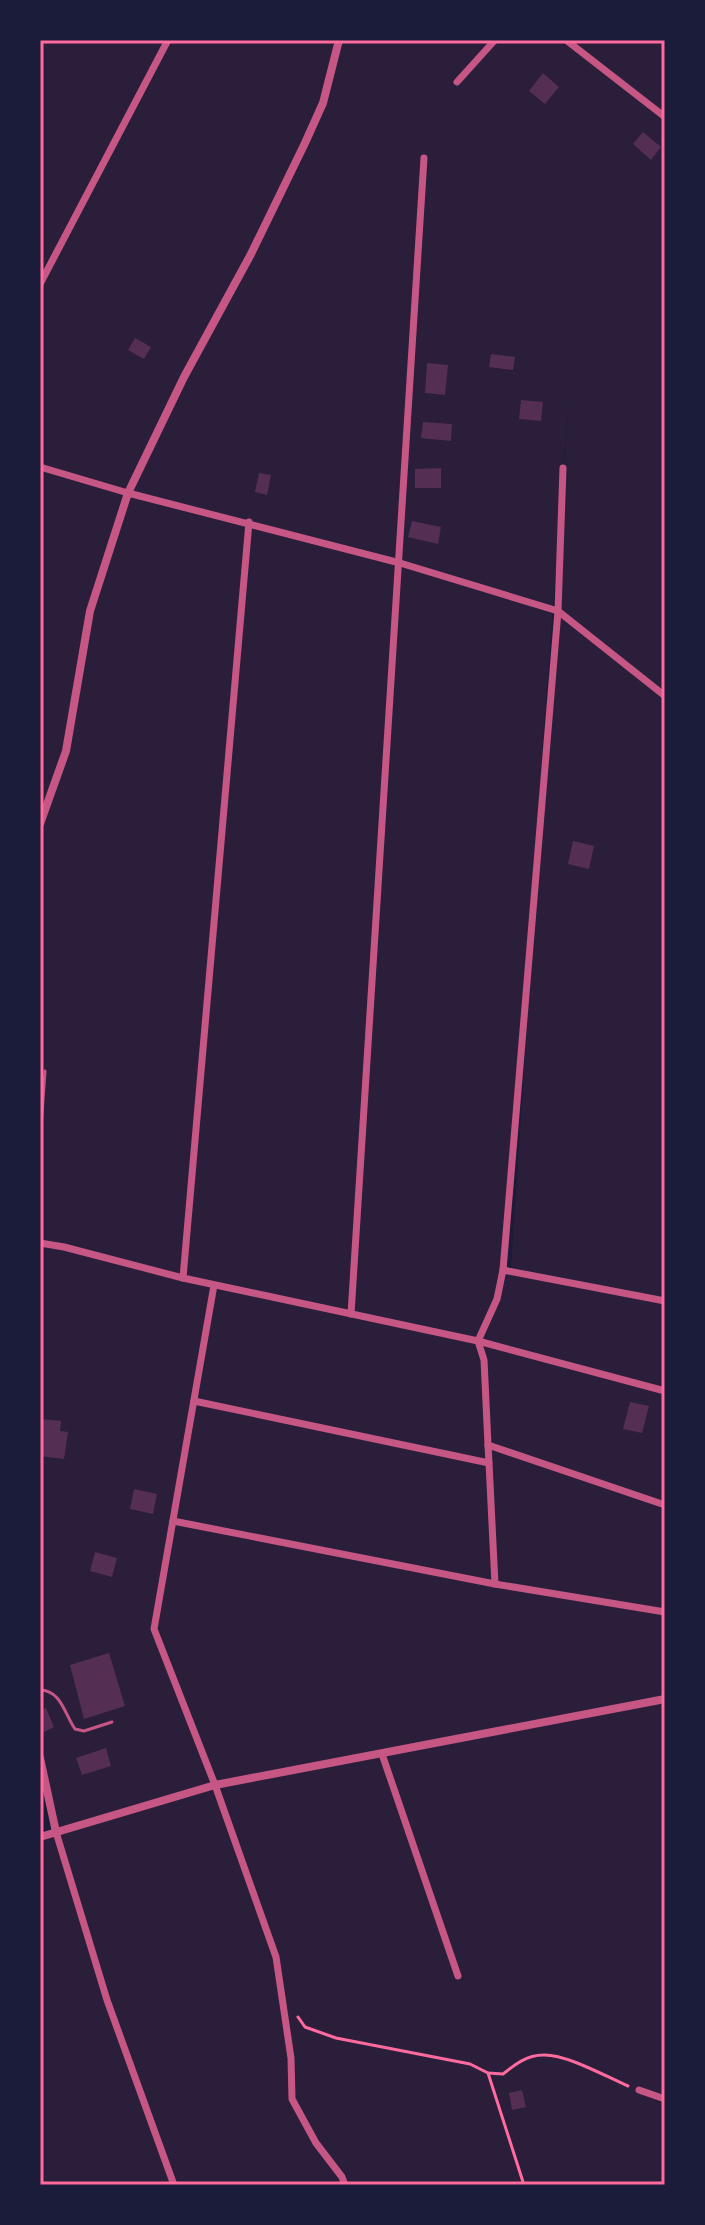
<svg xmlns="http://www.w3.org/2000/svg" width="705" height="2225" font-family="Lato,sans-serif">
  <style>
    .green { fill: #2a1e3b; fill-rule: evenodd }
    .building { fill: #542f53 }
    .lines { fill: none; stroke-linecap: round; stroke-linejoin: round }
    .path { stroke: #ff6b9d; stroke-width: 3 }
    .service { stroke: #c65784; stroke-width: 3 }
    .minor { stroke: #c65784; stroke-width: 7 }
    .tertiary { stroke: #c65784; stroke-width: 8 }
    .neatline { fill: none; stroke: #ff6b9d; stroke-width: 3 }
  </style>
  <rect width="100%" height="100%" fill="#1b1b3a"/>
  <path class="green" d="M40,40h625v2145h-625v-348l16,-4 -16,-75zM569,397l-58,870 -26,58 18,-55z"/>
  <g class="building">
    <polygon points="543,73 559,87 545,104 529,91"/>
    <polygon points="643,132 661,147 651,160 633,144"/>
    <polygon points="135,338 151,347 144,359 128,350"/>
    <polygon points="491,354 515,357 513,370 489,367"/>
    <polygon points="427,363 448,365 445,395 425,393"/>
    <polygon points="521,400 543,402 541,421 519,419"/>
    <polygon points="423,422 452,424 451,441 421,438"/>
    <polygon points="441,468 441,488 415,488 415,469"/>
    <polygon points="259,473 271,475 267,495 255,492"/>
    <polygon points="412,521 441,527 438,544 408,537"/>
    <polygon points="573,841 594,846 589,869 568,864"/>
    <polygon points="630,1402 649,1406 642,1433 623,1429"/>
    <polygon points="41,1419 61,1421 60,1431 68,1432 64,1459 40,1456"/>
    <polygon points="134,1489 157,1494 153,1514 130,1509"/>
    <polygon points="95,1552 117,1558 112,1577 90,1571"/>
    <polygon points="109,1653 125,1706 84,1719 70,1665"/>
    <polygon points="46,1708 54,1727 44,1732 40,1723 40,1711"/>
    <polygon points="106,1748 111,1766 82,1775 76,1758"/>
    <polygon points="522,2090 526,2107 512,2110 509,2093"/>
  </g>
  <g class="lines">
    <g class="path">
      <path d="M298,2017l7,10 31,11 134,26 18,9 15,1c11,-9 24,-19 40,-19 23,-1 62,21 85,31"/>
      <polyline points="488,2073 524,2185"/>
    </g>
    <g class="service">
      <polyline points="40,1143 45,1071"/>
      <path d="M40,1690c21,0 25,25 35,39l9,2 28,-9"/>
    </g>
    <g class="minor">
      <polyline points="566,40 665,117"/>
      <polyline points="457,82 495,40"/>
      <polyline points="40,284 168,40"/>
      <polyline points="40,467 128,493 400,563 558,611 665,696"/>
      <polyline points="40,1243 64,1247 183,1278 478,1341 665,1391"/>
      <polyline points="503,1270 665,1301"/>
      <polyline points="183,1278 249,522"/>
      <polyline points="214,1285 154,1629 215,1785 276,1957 291,2058 292,2099 316,2143 342,2177 345,2185"/>
      <polyline points="351,1314 424,158"/>
      <polyline points="194,1401 489,1463 488,1445 665,1505"/>
      <polyline points="488,1445 484,1360 478,1341 497,1299 503,1270 558,611 563,468"/>
      <polyline points="489,1463 495,1584"/>
      <polyline points="173,1521 495,1584 665,1612"/>
      <polyline points="382,1754 458,1976"/>
      <polyline points="56,1832 107,2000 174,2185"/>
      <polyline points="639,2090 665,2099"/>
    </g>
    <g class="tertiary">
      <polyline points="40,824 66,751 90,611 128,493 184,377 251,254 305,143 323,103 339,40"/>
      <polyline points="40,1758 56,1832"/>
      <polyline points="40,1837 215,1785 665,1699"/>
    </g>
  </g>
  <rect width="705" height="2225" fill="none" stroke="#1b1b3a" stroke-width="84"/>
  <rect x="42" y="42" width="621" height="2141" class="neatline"/>
</svg>
